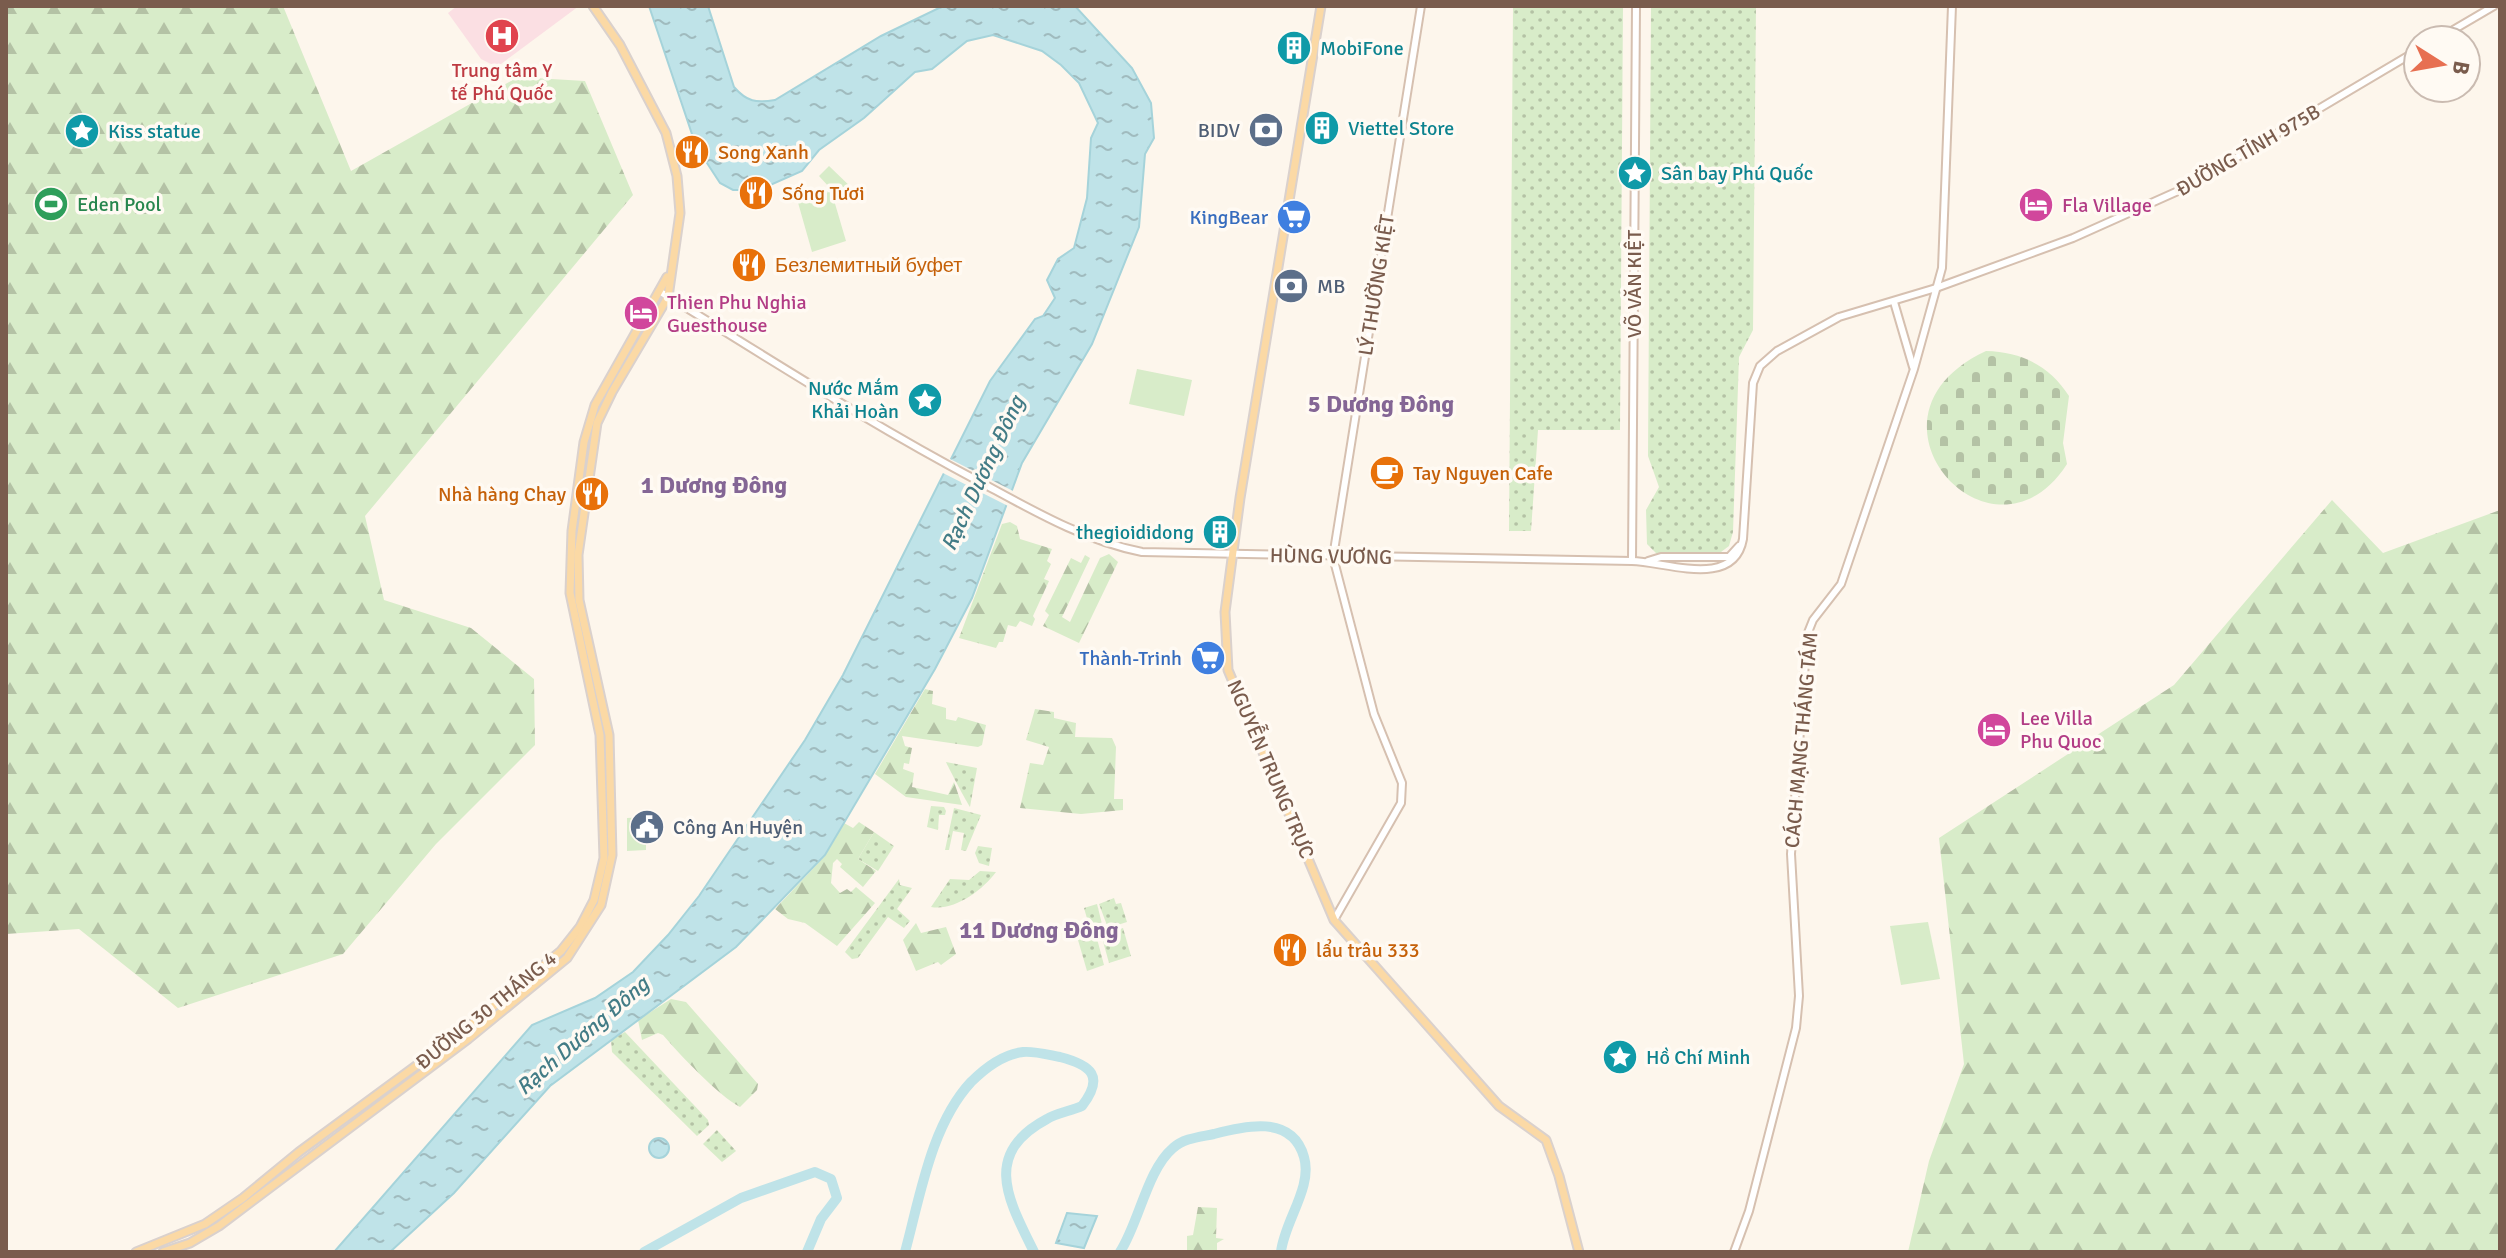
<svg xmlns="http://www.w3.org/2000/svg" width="2506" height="1258" font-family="Signika,sans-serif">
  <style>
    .medical { fill: #fbdfe3 }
    .grass { fill: url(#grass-dots) }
    .forest { fill: url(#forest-firs) }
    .cemetery { fill: url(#cemetery-stones) }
    .garden { fill: #d8ecc9 }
    .water { fill: url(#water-ripples); stroke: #a5d3da; stroke-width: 2 }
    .pier { fill: #fdf6ec }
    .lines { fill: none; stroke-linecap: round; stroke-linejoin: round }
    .river { stroke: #bfe3e8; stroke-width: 10 }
    .secondary-casing { stroke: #d6c0b0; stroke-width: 10 }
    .primary-casing { stroke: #dad1cd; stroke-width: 11 }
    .secondary { stroke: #fff; stroke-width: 6 }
    .primary { stroke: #fbd9a5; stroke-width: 7 }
    .labels { text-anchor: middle; stroke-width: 7; stroke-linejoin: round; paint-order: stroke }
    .culture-label { font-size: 20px; fill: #0d838f; stroke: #fffaf3; text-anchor: start }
    .health-label { font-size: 20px; fill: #be3a42; stroke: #fffaf3 }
    .service-label { font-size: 20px; fill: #4e5e75; stroke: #fffaf3; text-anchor: start }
    .street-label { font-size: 20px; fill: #7a5c4d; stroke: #fffaf3 }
    .food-label { font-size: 20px; fill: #c56008; stroke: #fffaf3; text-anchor: start }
    .leisure-label { font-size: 20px; fill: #27864d; stroke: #fffaf3; text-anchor: start }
    .hotel-label { font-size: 20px; fill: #b23c85; stroke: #fffaf3; text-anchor: start }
    .shop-label { font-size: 20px; fill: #366cbe; stroke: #fffaf3; text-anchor: end }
    .water-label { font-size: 22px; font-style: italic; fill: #437c86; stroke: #fffaf3 }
    .quarter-label { font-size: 24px; font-weight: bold; fill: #846695; stroke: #fffaf3 }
  </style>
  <defs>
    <pattern id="grass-dots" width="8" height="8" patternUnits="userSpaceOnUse" patternTransform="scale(2)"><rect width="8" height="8" fill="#d8ecc9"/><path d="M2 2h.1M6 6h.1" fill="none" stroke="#b4c2a5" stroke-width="1.8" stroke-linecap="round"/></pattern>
    <pattern id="forest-firs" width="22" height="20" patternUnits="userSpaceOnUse" patternTransform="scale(2)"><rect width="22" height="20" fill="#d8ecc9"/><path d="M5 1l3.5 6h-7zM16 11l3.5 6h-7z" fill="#b4c2a5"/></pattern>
    <pattern id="cemetery-stones" width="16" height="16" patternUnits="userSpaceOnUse" patternTransform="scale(2)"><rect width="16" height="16" fill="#d8ecc9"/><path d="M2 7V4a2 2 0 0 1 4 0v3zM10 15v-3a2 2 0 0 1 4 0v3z" fill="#b4c2a5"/></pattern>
    <pattern id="water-ripples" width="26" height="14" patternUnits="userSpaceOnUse" patternTransform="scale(2)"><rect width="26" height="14" fill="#bfe3e8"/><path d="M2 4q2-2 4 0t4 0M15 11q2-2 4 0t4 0" fill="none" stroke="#a0bbbe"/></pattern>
  </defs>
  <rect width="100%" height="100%" fill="#fdf6ec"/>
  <polygon class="medical" points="457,6 579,6 497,67 481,59 448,13"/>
  <g class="grass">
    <polygon points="1513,6 1623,6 1620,430 1538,430 1531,531 1509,531"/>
    <polygon points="1651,6 1756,6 1753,330 1739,357 1733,532 1729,546 1721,552 1657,554 1647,544 1646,510 1659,487 1648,456"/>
    <path d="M946,762l31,6 -7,39c-2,-2 -23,-42 -24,-45z"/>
    <polygon points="931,806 944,807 946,811 945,815 939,815 938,830 927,827"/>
    <polygon points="954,808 981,815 966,851 961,850 964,833 953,831 949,850 945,850"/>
    <polygon points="874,832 894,846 878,871 858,859"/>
    <polygon points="978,846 992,848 989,866 979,863 975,853"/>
    <path d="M980,871l16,1c-14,19 -42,39 -65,35l19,-28 19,1z"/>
    <polygon points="899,879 900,885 912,888 897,909 910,921 904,928 888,917 858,958 852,959 845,952"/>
    <polygon points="1114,898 1116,904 1121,903 1127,922 1108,928 1099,904"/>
    <polygon points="1097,904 1103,928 1091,932 1084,908"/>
    <polygon points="1123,928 1131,956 1109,963 1101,934"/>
    <polygon points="1096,935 1104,965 1087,971 1078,940"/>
    <polygon points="625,1032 708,1120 709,1125 697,1136 612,1052 611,1040"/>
    <polygon points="717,1130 736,1151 722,1162 703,1144"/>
  </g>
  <g class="forest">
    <polygon points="6,6 283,6 351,171 518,77 585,81 633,195 365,516 384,600 471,628 534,679 535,745 436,844 343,954 178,1008 79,929 6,934"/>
    <polygon points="2332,500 2383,553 2500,510 2500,1252 1908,1252 1929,1161 1964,1064 1939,838 2174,685"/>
    <polygon points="1010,522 1017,526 1020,539 1052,549 1047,561 1051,564 1044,579 1049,581 1033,616 1035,619 1032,626 1020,621 1016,627 1008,625 1003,642 999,642 996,648 959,638 1002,524"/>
    <polygon points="1109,554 1118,562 1079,643 1043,626 1049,615 1045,611 1071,558 1081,563 1085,555 1090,558 1062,617 1070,622 1100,558"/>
    <polygon points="925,689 933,691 932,704 946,708 946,719 956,721 958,717 986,725 982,745 978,747 902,736 905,746 912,748 909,764 904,763 903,769 914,773 912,787 948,795 954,782 962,805 906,797 875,774"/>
    <polygon points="1035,709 1054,712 1054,718 1076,723 1075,737 1112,738 1116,747 1114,799 1123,799 1123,810 1081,814 1020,808 1030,763 1043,765 1049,747 1026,740"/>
    <polygon points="859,822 874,832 858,859 876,871 863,887 840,867 842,864 837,859 833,863 831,883 840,893 847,889 851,892 856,887 875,903 837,946 805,923 788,919 775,909 825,856 844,823 853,828"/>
    <polygon points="916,923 921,933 946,927 956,954 941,965 938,962 916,971 903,940"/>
    <path d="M671,999l15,3 72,82 -1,6 -17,17c-21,-11 -61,-53 -77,-72l-5,-2 -16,7 -4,-20z"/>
    <polygon points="1198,1207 1217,1208 1216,1238 1224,1239 1217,1243 1217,1252 1187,1252 1187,1236 1193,1235"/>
  </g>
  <path class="cemetery" d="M1986,351c36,1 64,15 83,45l-6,47 4,21c-74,116 -223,-47 -81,-113z"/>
  <g class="garden">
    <polygon points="829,166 855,191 845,202 831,190 846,241 812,252 797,199 830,188 819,176"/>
    <polygon points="1137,369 1192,380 1184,416 1129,404"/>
    <polygon points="646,817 646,850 627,851 627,818"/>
    <polygon points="1928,922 1940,979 1901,985 1890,926"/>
  </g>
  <g class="water">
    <path d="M649,6h59l26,81c13,15 22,16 41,13l106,-64 62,-30h132l57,62 19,35 3,35 -9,16 -6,73 -47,117 -70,119 -50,135 -37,71 -110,186 -89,92 -186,139 -96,107 -64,59h-56l198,-227 63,-27 38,-26 35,-37 31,-39 106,-156 38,-65 147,-294 45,-62 8,-3 12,-18 -8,-18 11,-21 16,-11 13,-50 4,-60 7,-15 -19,-40 -18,-18 -19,-14 -49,-16 -26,6 -35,28 -17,3 -51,46 -45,32 -17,21 -43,19h-26l-13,-7 -24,-37z"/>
    <circle cx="659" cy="1148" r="10"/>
    <polygon points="1067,1213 1097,1216 1084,1248 1056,1243"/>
  </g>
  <polygon class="pier" points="946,457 1015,492 1010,507 939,471"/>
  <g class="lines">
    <g class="river">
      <polyline points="644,1252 741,1198 815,1172 831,1179 837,1198 821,1219 807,1252"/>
      <path d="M905,1252c15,-55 26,-127 66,-170 14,-14 33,-28 52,-30 12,-1 26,3 37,5 31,8 45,19 22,49 -11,5 -25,7 -35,13 -66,35 -38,82 -13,133"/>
      <path d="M1120,1252c19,-29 27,-82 53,-104 11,-10 27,-11 41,-14 30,-8 78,-20 90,23 9,30 -20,65 -23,95"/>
    </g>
    <g class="secondary-casing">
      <g id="secondary">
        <polyline points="2436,40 2494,6"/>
        <path d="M659,291c108,66 209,132 321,191 52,28 105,59 162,70l490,9c35,1 102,28 111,-22l10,-156 7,-17 17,-15 62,-34 97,-29 137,-50 114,-51 231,-137"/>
        <polyline points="1894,302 1913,367"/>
        <polyline points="1632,561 1636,6"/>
        <polyline points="1648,561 1661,557 1729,557 1739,546"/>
        <polyline points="1334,920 1401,803 1402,783 1374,714 1333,557 1421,6"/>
        <polyline points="1734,1252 1749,1211 1796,1028 1799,996 1791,854 1807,635 1813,620 1841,584 1914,369 1942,268 1952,6"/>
      </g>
    </g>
    <g class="primary-casing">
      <g id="primary">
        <polyline points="1321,6 1240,498 1225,612 1228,670 1334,920 1499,1106 1546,1140 1559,1176 1579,1252"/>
        <polyline points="136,1252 205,1224 243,1198 299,1152 462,1032 561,951 580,927 594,900 604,858 600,735 570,593 572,531 584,442 595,405 667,277"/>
        <polyline points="163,1252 190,1243 219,1226 468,1039 567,958 601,905 612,855 609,735 579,600 578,555 597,423 612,392 668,297 680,213 677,176 666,133 620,45 593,6"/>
      </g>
    </g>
    <use href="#secondary" class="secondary"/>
    <use href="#primary" class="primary"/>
  </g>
  <defs>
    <g id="hospital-disc" transform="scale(1.8)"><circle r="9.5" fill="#e0444e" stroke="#fffaf3"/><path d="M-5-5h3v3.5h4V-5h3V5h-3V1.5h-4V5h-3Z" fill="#fff"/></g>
    <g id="building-disc" transform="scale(1.8)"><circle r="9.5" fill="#0f9aa8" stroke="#fffaf3"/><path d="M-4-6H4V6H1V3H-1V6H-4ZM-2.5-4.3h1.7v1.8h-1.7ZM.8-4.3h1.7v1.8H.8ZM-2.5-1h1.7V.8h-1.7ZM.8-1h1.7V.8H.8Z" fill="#fff"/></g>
    <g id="bank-disc" transform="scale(1.8)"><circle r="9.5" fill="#5c6f8a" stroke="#fffaf3"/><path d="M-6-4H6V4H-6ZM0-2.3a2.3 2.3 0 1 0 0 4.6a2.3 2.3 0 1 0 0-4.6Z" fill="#fff"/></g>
    <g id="sight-disc" transform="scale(1.8)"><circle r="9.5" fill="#0f9aa8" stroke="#fffaf3"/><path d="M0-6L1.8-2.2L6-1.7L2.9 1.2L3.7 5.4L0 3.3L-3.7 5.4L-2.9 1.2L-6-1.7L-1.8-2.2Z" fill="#fff"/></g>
    <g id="restaurant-disc" transform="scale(1.8)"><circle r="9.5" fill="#e8710a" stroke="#fffaf3"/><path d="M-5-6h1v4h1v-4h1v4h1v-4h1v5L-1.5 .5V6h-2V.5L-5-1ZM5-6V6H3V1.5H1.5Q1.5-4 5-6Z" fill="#fff"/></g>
    <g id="stadium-disc" transform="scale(1.8)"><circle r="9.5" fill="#2e9e5b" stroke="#fffaf3"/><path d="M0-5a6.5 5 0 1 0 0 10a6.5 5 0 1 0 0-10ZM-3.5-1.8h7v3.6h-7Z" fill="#fff"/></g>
    <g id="hotel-disc" transform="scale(1.8)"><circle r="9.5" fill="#d1479c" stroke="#fffaf3"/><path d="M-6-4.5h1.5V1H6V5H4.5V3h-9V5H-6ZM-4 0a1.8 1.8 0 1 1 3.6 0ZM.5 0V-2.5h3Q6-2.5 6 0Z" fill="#fff"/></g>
    <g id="supermarket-disc" transform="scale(1.8)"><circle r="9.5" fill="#3f7fe0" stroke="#fffaf3"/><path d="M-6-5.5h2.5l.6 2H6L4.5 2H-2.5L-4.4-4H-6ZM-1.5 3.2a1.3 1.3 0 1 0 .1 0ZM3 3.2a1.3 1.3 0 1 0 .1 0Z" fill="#fff"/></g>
    <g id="cafe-disc" transform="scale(1.8)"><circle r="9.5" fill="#e8710a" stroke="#fffaf3"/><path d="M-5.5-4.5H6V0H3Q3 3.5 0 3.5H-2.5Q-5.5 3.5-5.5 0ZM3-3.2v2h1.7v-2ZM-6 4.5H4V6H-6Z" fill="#fff"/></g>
    <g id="civic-disc" transform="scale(1.8)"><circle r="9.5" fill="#5c6f8a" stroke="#fffaf3"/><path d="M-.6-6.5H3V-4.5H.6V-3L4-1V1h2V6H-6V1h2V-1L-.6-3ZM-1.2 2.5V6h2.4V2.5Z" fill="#fff"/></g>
  </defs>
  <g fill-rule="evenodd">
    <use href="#hospital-disc" x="502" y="36"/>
    <use href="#building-disc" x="1294" y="48"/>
    <use href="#building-disc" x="1322" y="128"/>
    <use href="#bank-disc" x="1266" y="130"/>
    <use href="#sight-disc" x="82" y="131"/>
    <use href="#restaurant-disc" x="692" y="152"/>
    <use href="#sight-disc" x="1635" y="173"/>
    <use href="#restaurant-disc" x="756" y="193"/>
    <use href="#stadium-disc" x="51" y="204"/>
    <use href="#hotel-disc" x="2036" y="205"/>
    <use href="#supermarket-disc" x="1294" y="217"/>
    <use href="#restaurant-disc" x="749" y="265"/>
    <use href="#bank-disc" x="1291" y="286"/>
    <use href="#hotel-disc" x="641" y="313"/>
    <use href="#sight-disc" x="925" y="400"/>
    <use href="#cafe-disc" x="1387" y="473"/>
    <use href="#restaurant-disc" x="592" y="494"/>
    <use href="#building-disc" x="1220" y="532"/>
    <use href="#supermarket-disc" x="1208" y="658"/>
    <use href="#hotel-disc" x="1994" y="730"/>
    <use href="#civic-disc" x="647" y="827"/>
    <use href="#restaurant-disc" x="1290" y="950"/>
    <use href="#sight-disc" x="1620" y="1057"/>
  </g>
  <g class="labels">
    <g class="culture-label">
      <text x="1320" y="55">MobiFone</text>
      <text x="1348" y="135">Viettel Store</text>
      <text x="108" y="138">Kiss statue</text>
      <text x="1661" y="180">Sân bay Phú Quốc</text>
      <text x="899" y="395" text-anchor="end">Nước Mắm<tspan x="899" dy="23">Khải Hoàn</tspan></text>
      <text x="1194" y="539" text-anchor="end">thegioididong</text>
      <text x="1646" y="1064">Hồ Chí Minh</text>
    </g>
    <g class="health-label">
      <text x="502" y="77">Trung tâm Y<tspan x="502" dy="23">tế Phú Quốc</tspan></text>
    </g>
    <g class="service-label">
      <text x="1240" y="137" text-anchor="end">BIDV</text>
      <text x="1317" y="293">MB</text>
      <text x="673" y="834">Công An Huyện</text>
    </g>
    <g class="street-label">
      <text transform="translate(2248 150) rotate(-30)" y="7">ĐƯỜNG TỈNH 975B</text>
      <text transform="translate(1634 284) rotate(-90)" y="7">VÕ VĂN KIỆT</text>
      <text transform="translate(1376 285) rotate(-81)" y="7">LÝ THƯỜNG KIỆT</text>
      <text transform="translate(1331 556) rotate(1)" y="7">HÙNG VƯƠNG</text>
      <text transform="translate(1801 740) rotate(-85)" y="7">CÁCH MẠNG THÁNG TÁM</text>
      <text transform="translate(1271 769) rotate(67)" y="7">NGUYỄN TRUNG TRỰC</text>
      <text transform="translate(486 1010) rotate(-39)" y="7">ĐƯỜNG 30 THÁNG 4</text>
    </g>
    <g class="food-label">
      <text x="718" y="159">Song Xanh</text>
      <text x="782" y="200">Sống Tươi</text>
      <text x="775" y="272">Безлемитный буфет</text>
      <text x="1413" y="480">Tay Nguyen Cafe</text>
      <text x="566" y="501" text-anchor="end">Nhà hàng Chay</text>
      <text x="1316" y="957">lẩu trâu 333</text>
    </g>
    <g class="leisure-label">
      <text x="77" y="211">Eden Pool</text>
    </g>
    <g class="hotel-label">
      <text x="2062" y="212">Fla Village</text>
      <text x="667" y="309">Thien Phu Nghia<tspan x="667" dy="23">Guesthouse</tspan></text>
      <text x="2020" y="725">Lee Villa<tspan x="2020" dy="23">Phu Quoc</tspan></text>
    </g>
    <g class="shop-label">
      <text x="1268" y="224">KingBear</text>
      <text x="1182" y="665">Thành-Trinh</text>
    </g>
    <g class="water-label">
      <text transform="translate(982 473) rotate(-65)" y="8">Rạch Dương Đông</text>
      <text transform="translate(582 1035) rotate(-41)" y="8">Rạch Dương Đông</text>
    </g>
    <g class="quarter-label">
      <text x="1381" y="412">5 Dương Đông</text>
      <text x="714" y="493">1 Dương Đông</text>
      <text x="1039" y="938">11 Dương Đông</text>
    </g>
  </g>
  <rect width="2506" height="1258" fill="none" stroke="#7a5c4d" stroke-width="16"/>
  <g transform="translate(2442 64) rotate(101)"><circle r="38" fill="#fffaf3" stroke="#cabbb1" stroke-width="2"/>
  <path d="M0-6L14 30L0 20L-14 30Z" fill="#e76f51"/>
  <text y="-12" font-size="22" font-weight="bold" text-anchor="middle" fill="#7a5c4d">B</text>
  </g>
</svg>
